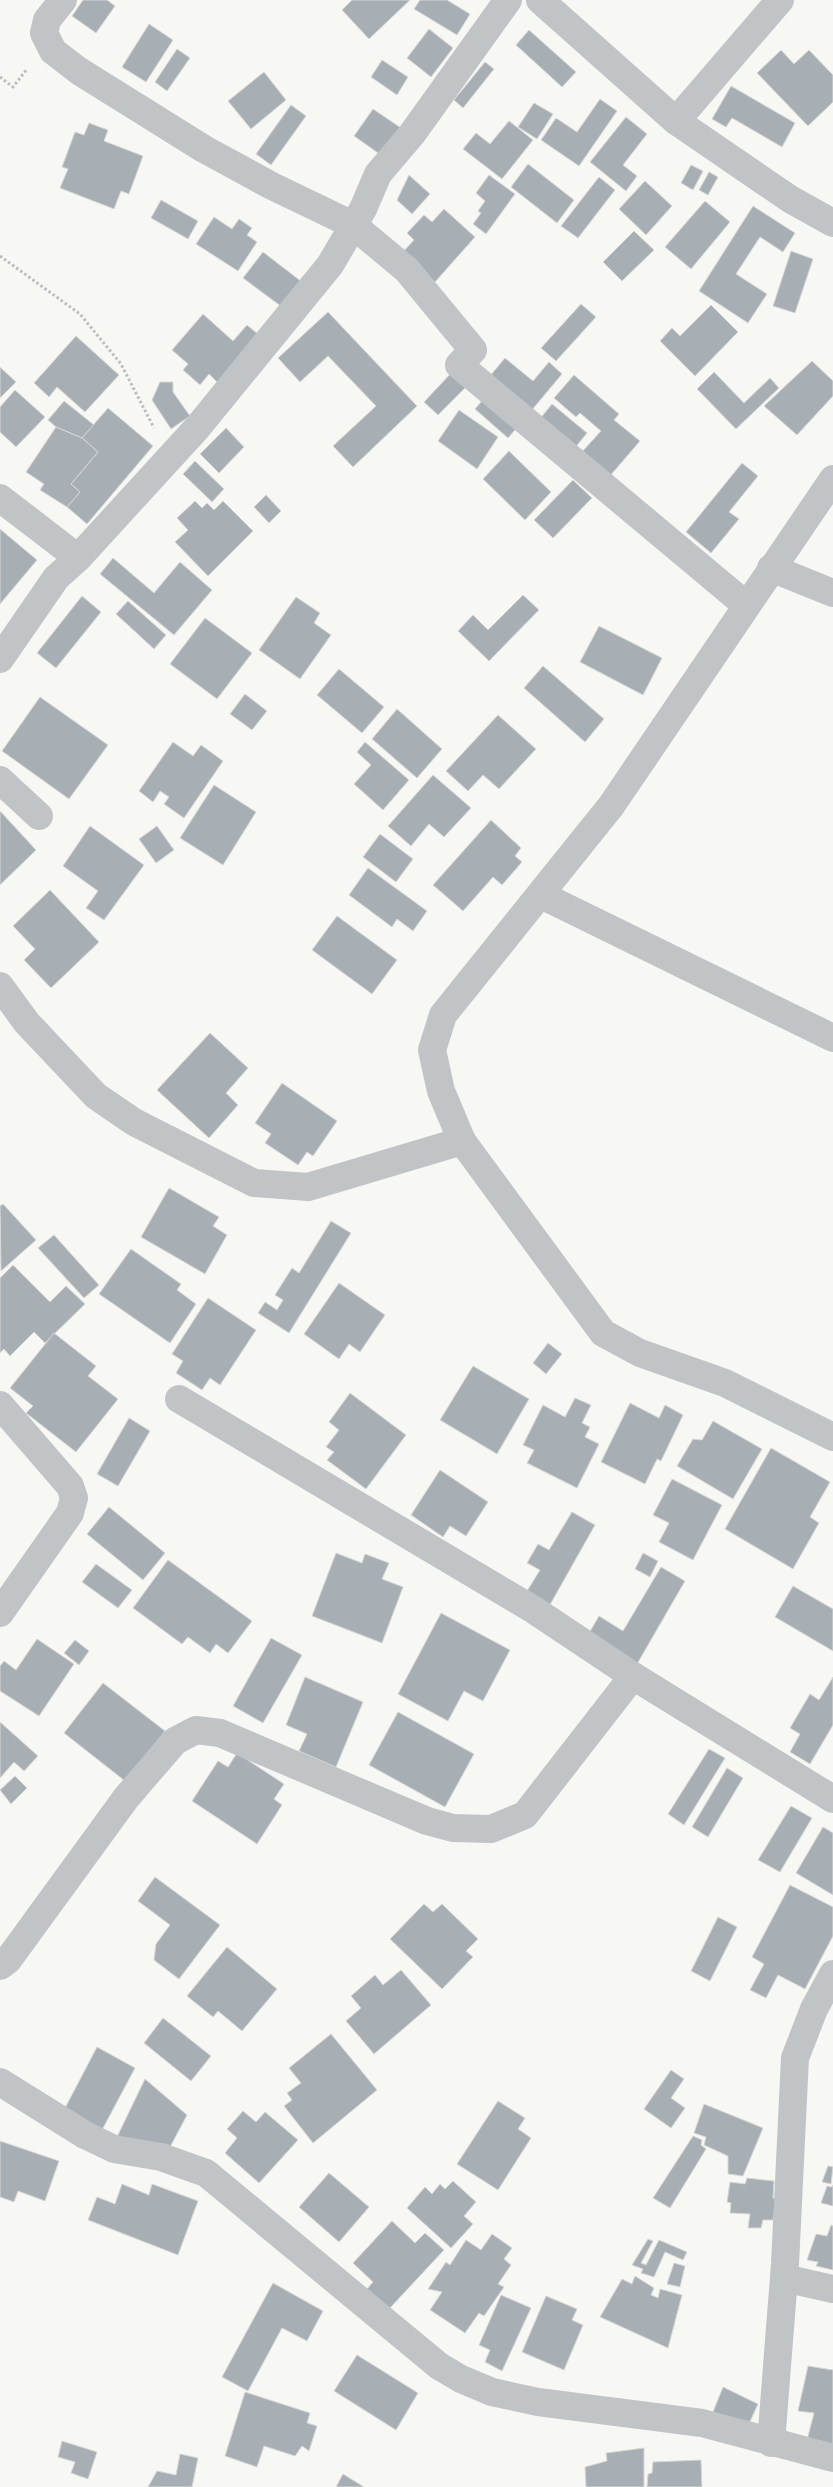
<svg xmlns="http://www.w3.org/2000/svg" width="833" height="2487" font-family="Mulish,sans-serif">
  <style>
    .building { fill: #a7afb4; stroke: #d8d8d6 }
    .lines { fill: none; stroke-linecap: round; stroke-linejoin: round }
    .path { stroke: #babdbf; stroke-width: 3; stroke-dasharray: 2.5 2.5; stroke-linecap: butt }
    .minor { stroke: #c0c4c7; stroke-width: 28 }
  </style>
  <rect width="100%" height="100%" fill="#f7f7f4"/>
  <g class="building">
    <polygon points="83,0 107,0 115,6 96,33 72,16"/>
    <polygon points="352,0 410,0 369,39 342,10"/>
    <polygon points="420,0 447,0 470,14 457,35 414,9"/>
    <polygon points="149,24 173,40 146,82 122,67"/>
    <polygon points="429,29 453,48 431,77 407,58"/>
    <polygon points="529,30 576,72 562,87 516,45"/>
    <polygon points="177,49 190,58 167,91 155,82"/>
    <polygon points="781,50 794,64 809,50 833,75 833,102 808,126 757,73"/>
    <polygon points="382,60 408,77 397,95 371,77"/>
    <polygon points="485,62 494,69 463,108 454,100"/>
    <polygon points="264,72 286,100 251,129 228,101"/>
    <polygon points="731,86 795,123 782,147 732,118 726,127 712,119"/>
    <polygon points="600,99 617,111 579,166 541,140 556,118 577,132"/>
    <polygon points="534,103 553,114 537,139 518,127"/>
    <polygon points="291,105 306,116 271,165 256,154"/>
    <polygon points="373,109 401,128 381,155 354,136"/>
    <polygon points="626,117 647,134 623,165 637,176 626,191 590,162"/>
    <polygon points="509,121 533,140 502,179 463,149 476,133 490,144"/>
    <polygon points="89,123 108,130 104,141 143,156 129,194 121,191 114,209 60,188 68,169 62,167 75,132 84,135"/>
    <polygon points="528,164 574,200 557,223 511,187"/>
    <polygon points="691,165 703,171 693,190 681,183"/>
    <polygon points="709,172 718,177 708,195 699,190"/>
    <polygon points="409,175 430,194 412,214 397,200"/>
    <polygon points="489,175 515,194 486,234 473,224 481,213 478,211 485,201 476,193"/>
    <polygon points="599,177 615,190 578,238 561,226"/>
    <polygon points="645,181 672,206 646,235 619,209"/>
    <polygon points="161,200 198,221 188,239 151,218"/>
    <polygon points="705,201 730,222 691,269 665,247"/>
    <polygon points="753,206 795,233 783,252 760,237 736,274 767,294 748,323 699,291"/>
    <polygon points="444,209 475,237 435,282 402,253 414,240 407,233 424,215 432,222"/>
    <polygon points="214,217 232,229 239,219 252,228 247,235 257,242 238,271 196,244"/>
    <polygon points="634,231 654,250 622,281 603,262"/>
    <polygon points="791,251 813,259 795,313 773,306"/>
    <polygon points="263,252 302,282 282,307 243,278"/>
    <polygon points="581,304 596,317 556,361 541,348"/>
    <polygon points="711,305 738,332 695,376 660,341 672,328 680,336"/>
    <polygon points="328,312 417,406 353,467 333,446 376,406 328,356 300,382 278,358"/>
    <polygon points="203,314 233,341 247,325 259,335 218,383 209,374 200,385 183,370 188,364 172,350"/>
    <polygon points="76,336 119,375 85,412 57,387 49,397 34,383"/>
    <polygon points="505,358 533,381 549,362 562,374 531,411 490,376"/>
    <polygon points="812,361 833,381 833,396 797,435 764,406"/>
    <polygon points="0,367 16,382 0,398"/>
    <polygon points="454,370 469,384 438,415 424,402"/>
    <polygon points="714,372 744,403 770,378 779,388 736,429 697,389"/>
    <polygon points="574,375 619,414 614,420 640,441 609,477 581,453 601,431 580,413 576,417 554,398"/>
    <polygon points="160,382 173,382 173,392 190,416 171,429 152,400"/>
    <polygon points="15,390 45,417 16,447 0,432 0,407"/>
    <polygon points="487,395 520,424 508,438 475,409"/>
    <polygon points="64,401 94,425 82,438 56,427 48,420"/>
    <polygon points="552,404 587,433 574,449 539,420"/>
    <polygon points="108,408 153,446 87,524 67,507 80,492 71,484 98,452 82,438"/>
    <polygon points="459,410 498,437 477,469 438,441"/>
    <polygon points="56,427 82,438 98,452 71,484 80,492 67,507 40,490 44,484 26,472"/>
    <polygon points="226,428 244,447 219,473 200,454"/>
    <polygon points="509,451 551,492 525,520 483,479"/>
    <polygon points="195,461 224,489 212,502 183,474"/>
    <polygon points="742,463 758,476 729,512 739,519 711,553 686,532"/>
    <polygon points="573,480 592,498 553,538 534,520"/>
    <polygon points="266,495 281,511 269,523 254,507"/>
    <polygon points="195,501 202,508 207,503 214,510 223,501 253,531 208,576 175,542 188,530 177,518"/>
    <polygon points="0,529 37,560 0,604"/>
    <polygon points="113,558 154,593 180,562 212,590 174,635 100,574"/>
    <polygon points="523,595 539,610 489,661 458,631 473,615 488,630"/>
    <polygon points="82,596 101,612 56,668 37,653"/>
    <polygon points="296,597 320,613 314,623 331,635 300,679 259,650"/>
    <polygon points="128,601 166,635 154,649 116,614"/>
    <polygon points="205,618 252,653 217,699 170,664"/>
    <polygon points="599,626 662,658 643,695 580,662"/>
    <polygon points="543,666 604,719 585,742 524,688"/>
    <polygon points="339,669 384,707 362,733 317,695"/>
    <polygon points="245,694 267,711 252,730 230,714"/>
    <polygon points="40,697 108,745 69,799 2,751"/>
    <polygon points="397,709 442,749 417,778 372,739"/>
    <polygon points="498,715 536,749 499,789 483,775 468,791 446,771"/>
    <polygon points="173,742 193,756 201,745 223,761 184,818 164,804 169,797 160,791 153,802 139,791"/>
    <polygon points="365,742 409,780 383,810 354,784 371,765 357,752"/>
    <polygon points="433,775 471,808 444,837 429,824 411,846 388,826"/>
    <polygon points="214,785 256,812 223,865 180,838"/>
    <polygon points="0,811 36,850 0,885"/>
    <polygon points="491,820 521,848 515,856 522,862 502,885 493,877 463,911 433,885"/>
    <polygon points="90,826 144,865 104,920 86,908 98,891 63,866"/>
    <polygon points="157,826 174,850 156,863 139,839"/>
    <polygon points="380,834 413,859 396,882 363,857"/>
    <polygon points="368,868 427,911 413,931 397,919 392,927 349,895"/>
    <polygon points="50,890 99,942 51,988 24,960 35,949 13,926"/>
    <polygon points="337,916 397,960 372,994 312,950"/>
    <polygon points="210,1033 248,1068 226,1093 238,1105 209,1138 157,1090"/>
    <polygon points="282,1083 337,1121 313,1156 307,1152 298,1165 265,1143 271,1134 255,1123"/>
    <polygon points="169,1188 219,1217 213,1226 227,1235 205,1274 141,1237"/>
    <polygon points="3,1204 36,1240 1,1271 0,1206"/>
    <polygon points="331,1221 351,1233 289,1333 258,1313 265,1302 277,1310 283,1300 275,1295 292,1268 299,1273"/>
    <polygon points="54,1235 99,1285 84,1298 38,1248"/>
    <polygon points="131,1249 181,1284 177,1290 196,1304 170,1343 99,1294"/>
    <polygon points="13,1265 50,1302 66,1286 85,1304 45,1343 34,1332 10,1356 4,1349 0,1353 0,1278"/>
    <polygon points="339,1283 385,1315 360,1352 349,1344 339,1359 304,1334"/>
    <polygon points="208,1298 256,1330 220,1385 210,1378 202,1390 176,1373 183,1361 172,1354"/>
    <polygon points="54,1333 96,1366 88,1376 118,1399 76,1452 26,1413 33,1406 10,1388"/>
    <polygon points="548,1343 562,1354 546,1374 533,1363"/>
    <polygon points="473,1366 529,1399 497,1454 440,1420"/>
    <polygon points="350,1393 406,1435 366,1489 327,1460 334,1452 326,1447 339,1430 329,1422"/>
    <polygon points="575,1398 591,1405 582,1423 590,1427 585,1437 599,1444 577,1488 527,1463 534,1450 523,1445 543,1405 565,1417"/>
    <polygon points="630,1403 659,1418 665,1405 683,1415 661,1461 657,1459 645,1484 601,1462"/>
    <polygon points="129,1418 150,1431 118,1486 97,1474"/>
    <polygon points="713,1421 762,1449 733,1499 677,1466 693,1439 702,1440"/>
    <polygon points="771,1448 830,1482 810,1517 819,1523 793,1569 725,1529"/>
    <polygon points="440,1470 488,1502 466,1536 450,1526 443,1537 411,1515"/>
    <polygon points="672,1479 722,1505 693,1560 659,1542 669,1523 653,1515"/>
    <polygon points="109,1507 165,1553 143,1580 87,1534"/>
    <polygon points="572,1512 595,1525 547,1610 524,1596 540,1570 527,1563 538,1544 549,1550"/>
    <polygon points="336,1553 362,1563 365,1554 389,1563 382,1579 403,1587 382,1643 312,1616"/>
    <polygon points="643,1553 658,1561 650,1577 635,1569"/>
    <polygon points="168,1560 252,1621 228,1653 216,1644 210,1653 188,1637 182,1644 133,1608"/>
    <polygon points="96,1564 132,1590 118,1608 82,1582"/>
    <polygon points="661,1567 685,1581 637,1664 588,1635 599,1616 623,1631"/>
    <polygon points="793,1586 833,1609 833,1651 775,1617"/>
    <polygon points="441,1613 510,1650 483,1701 464,1691 448,1721 398,1694"/>
    <polygon points="271,1638 302,1655 263,1723 233,1706"/>
    <polygon points="37,1639 74,1664 39,1716 0,1691 0,1666 4,1661 16,1670"/>
    <polygon points="75,1640 89,1651 79,1665 64,1653"/>
    <polygon points="305,1677 363,1702 336,1767 299,1751 307,1734 286,1725"/>
    <polygon points="833,1677 833,1725 810,1764 790,1752 800,1734 790,1728 810,1694 819,1700"/>
    <polygon points="103,1683 165,1731 125,1781 64,1733"/>
    <polygon points="398,1712 474,1754 445,1807 369,1765"/>
    <polygon points="0,1722 38,1756 24,1771 14,1762 0,1778"/>
    <polygon points="709,1749 725,1758 684,1825 668,1814"/>
    <polygon points="237,1753 284,1784 274,1799 282,1805 257,1844 192,1801 218,1761 228,1767"/>
    <polygon points="727,1768 743,1778 708,1837 692,1827"/>
    <polygon points="15,1776 27,1788 11,1804 0,1790"/>
    <polygon points="791,1806 812,1818 780,1872 758,1860"/>
    <polygon points="823,1827 833,1833 833,1895 796,1873"/>
    <polygon points="155,1877 220,1925 179,1979 154,1960 156,1944 170,1925 138,1901"/>
    <polygon points="790,1885 833,1907 833,1936 805,1989 778,1975 766,1998 750,1990 764,1964 752,1957"/>
    <polygon points="424,1904 433,1912 442,1904 478,1939 466,1951 473,1957 442,1989 390,1939"/>
    <polygon points="718,1917 737,1927 710,1981 691,1971"/>
    <polygon points="227,1947 277,1989 242,2031 218,2011 213,2017 187,1996"/>
    <polygon points="401,1970 431,2005 374,2054 346,2021 361,2008 351,1996 375,1975 383,1985"/>
    <polygon points="163,2018 211,2056 191,2081 144,2043"/>
    <polygon points="331,2034 377,2090 313,2143 284,2106 292,2100 287,2093 301,2083 289,2068"/>
    <polygon points="97,2047 135,2068 102,2130 64,2110"/>
    <polygon points="671,2070 684,2079 671,2098 685,2108 671,2128 644,2109"/>
    <polygon points="145,2079 187,2115 170,2147 117,2137"/>
    <polygon points="498,2101 525,2118 518,2129 531,2138 498,2190 457,2164"/>
    <polygon points="704,2104 763,2128 743,2176 728,2174 728,2156 704,2145 706,2137 694,2133"/>
    <polygon points="243,2111 256,2122 265,2112 298,2140 259,2183 225,2153 237,2138 227,2129"/>
    <polygon points="693,2136 702,2140 701,2145 706,2149 670,2208 653,2198"/>
    <polygon points="0,2141 59,2161 45,2201 18,2191 14,2202 0,2197"/>
    <polygon points="828,2166 833,2167 831,2184 822,2182"/>
    <polygon points="329,2173 369,2207 339,2242 299,2207"/>
    <polygon points="747,2178 774,2181 773,2198 777,2199 773,2220 763,2220 761,2228 748,2228 750,2214 730,2213 731,2203 727,2202 730,2182 745,2184"/>
    <polygon points="453,2181 476,2202 464,2216 473,2224 451,2248 407,2208 425,2187 432,2194 440,2184 445,2189"/>
    <polygon points="122,2184 149,2195 152,2184 198,2201 178,2255 88,2220 97,2197 115,2204"/>
    <polygon points="833,2185 833,2206 821,2203 827,2186 832,2187"/>
    <polygon points="392,2221 415,2243 425,2233 444,2250 389,2309 367,2289 373,2282 353,2263"/>
    <polygon points="831,2225 833,2226 833,2270 816,2266 818,2262 807,2260 816,2234 827,2236"/>
    <polygon points="492,2234 512,2248 504,2259 511,2265 498,2284 504,2287 484,2316 479,2313 465,2333 430,2310 442,2292 428,2289 446,2262 450,2265 466,2240 481,2250"/>
    <polygon points="648,2239 653,2241 641,2263 646,2265 659,2240 687,2252 683,2260 665,2252 654,2277 641,2273 643,2269 632,2265"/>
    <polygon points="674,2263 685,2266 680,2287 667,2284"/>
    <polygon points="635,2276 654,2288 651,2295 658,2298 660,2289 682,2295 668,2348 600,2317 622,2279 632,2284"/>
    <polygon points="273,2283 323,2311 307,2341 282,2328 248,2391 222,2377"/>
    <polygon points="501,2295 531,2308 502,2371 485,2362 490,2350 479,2345"/>
    <polygon points="546,2296 577,2309 572,2320 583,2325 564,2370 522,2352"/>
    <polygon points="357,2355 418,2393 396,2430 334,2391"/>
    <polygon points="808,2366 833,2370 833,2447 806,2444 814,2413 798,2411"/>
    <polygon points="723,2387 758,2404 748,2426 713,2412"/>
    <polygon points="245,2392 310,2413 307,2423 317,2426 309,2451 302,2446 295,2456 264,2446 257,2467 225,2456"/>
    <polygon points="62,2441 97,2452 88,2479 71,2473 75,2462 58,2457"/>
    <polygon points="644,2448 644,2487 586,2487 585,2467 607,2461 606,2453"/>
    <polygon points="180,2454 198,2458 192,2487 148,2487 157,2471 176,2475"/>
    <polygon points="701,2460 702,2487 647,2487 648,2474 652,2473 653,2462"/>
    <polygon points="343,2474 364,2487 336,2487"/>
  </g>
  <g class="lines">
    <g class="path">
      <polyline points="0,77 13,87 27,69"/>
      <polyline points="0,256 80,314 121,364 154,428"/>
    </g>
    <g class="minor">
      <polyline points="63,0 47,20 44,33 53,51 79,71 204,149 272,186 353,225 407,270 473,350 459,365 746,605"/>
      <polyline points="540,0 676,121 790,199 833,223"/>
      <polyline points="676,121 780,0"/>
      <polyline points="833,479 611,806 443,1015 432,1050 441,1091 462,1141 603,1333 640,1353 725,1383 833,1437"/>
      <polyline points="0,498 78,558"/>
      <polyline points="771,568 833,593"/>
      <polyline points="0,659 56,578 78,558 197,428 330,265 363,209 378,174 412,134 508,0"/>
      <polyline points="0,780 39,816"/>
      <polyline points="541,895 833,1038"/>
      <polyline points="0,986 27,1023 96,1096 134,1122 254,1183 308,1187 462,1141"/>
      <polyline points="179,1399 534,1610 633,1676 833,1799"/>
      <polyline points="0,1405 70,1486 74,1498 70,1513 0,1613"/>
      <polyline points="0,1966 8,1960 126,1798 175,1741 196,1730 220,1733 427,1821 453,1828 491,1829 525,1815 633,1676"/>
      <polyline points="0,2082 85,2135 114,2149 161,2157 206,2173 439,2366 461,2379 492,2392 538,2402 702,2423 833,2458"/>
      <polyline points="784,2278 833,2289"/>
      <polyline points="771,2443 785,2264 795,2058 814,2009 833,1974"/>
    </g>
  </g>
</svg>
